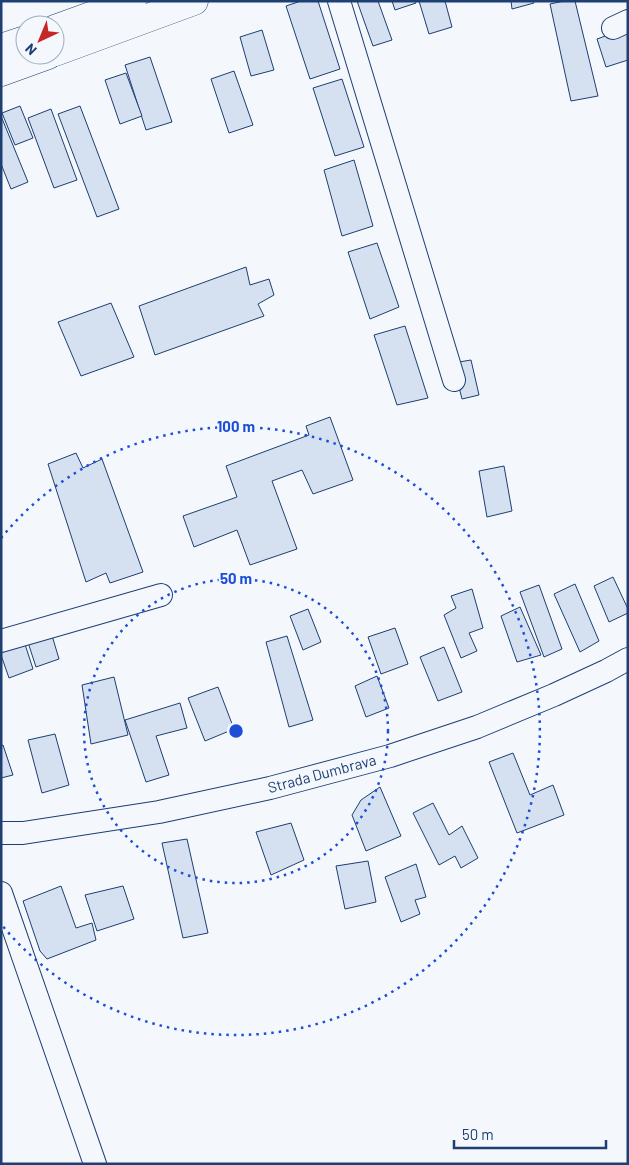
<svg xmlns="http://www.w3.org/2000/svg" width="629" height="1165" font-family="Barlow,sans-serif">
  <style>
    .building { fill: #d5e0f0; stroke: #1d3f73 }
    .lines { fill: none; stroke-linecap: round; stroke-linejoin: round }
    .minor-casing { stroke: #1d3f73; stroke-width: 24 }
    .major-casing { stroke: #1d3f73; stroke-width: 29 }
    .minor { stroke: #f4f7fb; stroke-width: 22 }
    .major { stroke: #f4f7fb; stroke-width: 28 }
    .ring { fill: none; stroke: #1d4ed8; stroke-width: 2.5; stroke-dasharray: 2.5 5 }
    .labels { text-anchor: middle; stroke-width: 4; stroke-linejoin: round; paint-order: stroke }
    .street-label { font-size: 15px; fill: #1d3f73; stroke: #f4f7fb }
    .centre { fill: #1d4ed8; stroke: #f4f7fb; stroke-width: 2.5 }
    .ring-label { font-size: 15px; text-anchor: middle; font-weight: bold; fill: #1d4ed8; stroke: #f4f7fb; stroke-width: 4; stroke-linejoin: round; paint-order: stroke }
  </style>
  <rect width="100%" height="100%" fill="#f4f7fb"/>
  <g class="building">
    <polygon points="301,1 318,1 340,69 310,79 286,6"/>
    <polygon points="357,1 378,1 392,40 373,46"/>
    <polygon points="392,1 415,1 416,3 395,10"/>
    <polygon points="419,1 445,1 452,27 429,34"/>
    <polygon points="511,1 533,1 534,3 512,9"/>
    <polygon points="564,1 575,1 598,96 571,101 550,4"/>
    <polygon points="628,28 628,60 606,67 597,39"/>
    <polygon points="262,30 274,70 251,76 240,37"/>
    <polygon points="150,57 172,122 146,130 125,65"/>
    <polygon points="234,71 253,125 229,133 211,79"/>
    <polygon points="126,73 142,116 120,124 105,80"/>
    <polygon points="342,79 364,147 335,156 313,88"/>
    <polygon points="20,106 33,138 15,145 2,113"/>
    <polygon points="80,106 119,209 97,217 58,114"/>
    <polygon points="51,109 77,180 54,188 28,118"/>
    <polygon points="1,116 28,182 11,189 1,164"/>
    <polygon points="354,160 373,226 342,236 324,170"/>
    <polygon points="377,243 399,307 370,319 348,252"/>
    <polygon points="246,267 250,285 269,279 274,295 258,304 264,316 155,355 139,306"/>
    <polygon points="111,303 134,357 81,376 58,322"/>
    <polygon points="405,326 428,398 397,405 374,335"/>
    <polygon points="471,360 479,395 462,399 453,363"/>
    <polygon points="330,417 353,480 313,494 302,470 272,481 297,549 250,565 237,530 194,547 183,516 237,497 226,466 309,435 306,426"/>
    <polygon points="76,453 83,468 102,459 143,572 110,583 106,573 86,582 48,464"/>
    <polygon points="504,466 512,511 487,517 479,471"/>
    <polygon points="613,577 628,609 628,613 609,622 594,586"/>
    <polygon points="575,584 599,641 580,652 554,594"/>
    <polygon points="539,585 562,649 544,657 520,592"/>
    <polygon points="472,589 483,628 469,633 477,651 461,658 444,615 456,608 451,596"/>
    <polygon points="520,607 541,655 517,662 501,616"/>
    <polygon points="308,609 321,642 303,650 290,616"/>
    <polygon points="48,622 59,659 36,667 23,627"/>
    <polygon points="395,628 408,664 381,674 368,637"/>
    <polygon points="22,635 33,669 9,678 1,655 1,643"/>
    <polygon points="287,636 313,720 289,727 266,642"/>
    <polygon points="444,647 462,692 438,701 420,657"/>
    <polygon points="377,676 389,708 366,717 355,686"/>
    <polygon points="114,677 128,735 91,744 82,685"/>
    <polygon points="218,687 234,729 205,741 188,698"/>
    <polygon points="180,703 187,728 156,736 169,775 146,782 125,720"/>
    <polygon points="55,734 69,785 42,793 28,740"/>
    <polygon points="3,745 13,775 1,778 1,746"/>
    <polygon points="513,753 530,795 553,785 564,815 517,833 489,762"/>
    <polygon points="380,787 401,836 366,851 352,815 361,800"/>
    <polygon points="433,803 449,835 462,826 478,858 461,868 455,856 439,865 413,813"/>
    <polygon points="291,823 304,860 271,875 256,832"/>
    <polygon points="187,839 208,933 183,938 162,843"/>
    <polygon points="368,861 376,902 345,909 336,866"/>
    <polygon points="416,864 426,897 415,900 420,914 401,922 385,877"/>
    <polygon points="61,886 76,928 92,923 96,940 47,959 40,951 23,901"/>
    <polygon points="123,886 134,919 97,931 85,895"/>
  </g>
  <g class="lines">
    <g class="minor-casing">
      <g id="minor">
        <polyline points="339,1 454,380"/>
        <polyline points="613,28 628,21"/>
        <polyline points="1,641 161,595"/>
        <polyline points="1,833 23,833 159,812 270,788 390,756 477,727 554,695 606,671 628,659"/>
        <polyline points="1,893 95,1164"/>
      </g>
    </g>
    <g class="major-casing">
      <g id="major">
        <polyline points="55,29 132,1"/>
        <polyline points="1,48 25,40"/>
        <polyline points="55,52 194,1"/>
        <polyline points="1,72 48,55"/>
      </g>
    </g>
    <use href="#minor" class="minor"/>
    <use href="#major" class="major"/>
  </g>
  <g class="ring">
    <circle cx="236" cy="731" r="152"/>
    <path d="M1 538A304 304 0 1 1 1 924"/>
  </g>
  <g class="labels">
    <g class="street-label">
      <text transform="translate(322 774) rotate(-15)" y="5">Strada Dumbrava</text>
    </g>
  </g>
  <circle cx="236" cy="731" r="8" class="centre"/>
  <g class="ring-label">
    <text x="236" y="432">100 m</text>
    <text x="236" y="584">50 m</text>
  </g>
  <rect width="629" height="1165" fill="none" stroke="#1d3f73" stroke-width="5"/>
  <g transform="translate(40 40) rotate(224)"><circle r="24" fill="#f4f7fb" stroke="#9eadc5"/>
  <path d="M0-4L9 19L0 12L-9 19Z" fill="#c62828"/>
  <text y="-8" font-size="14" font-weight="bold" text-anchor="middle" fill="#1d3f73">N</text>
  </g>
  <path d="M454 1140v8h152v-8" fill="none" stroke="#1d3f73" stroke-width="2.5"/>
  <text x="462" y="1140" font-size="15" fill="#1d3f73" stroke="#f4f7fb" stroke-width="4" paint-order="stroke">50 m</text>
</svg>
